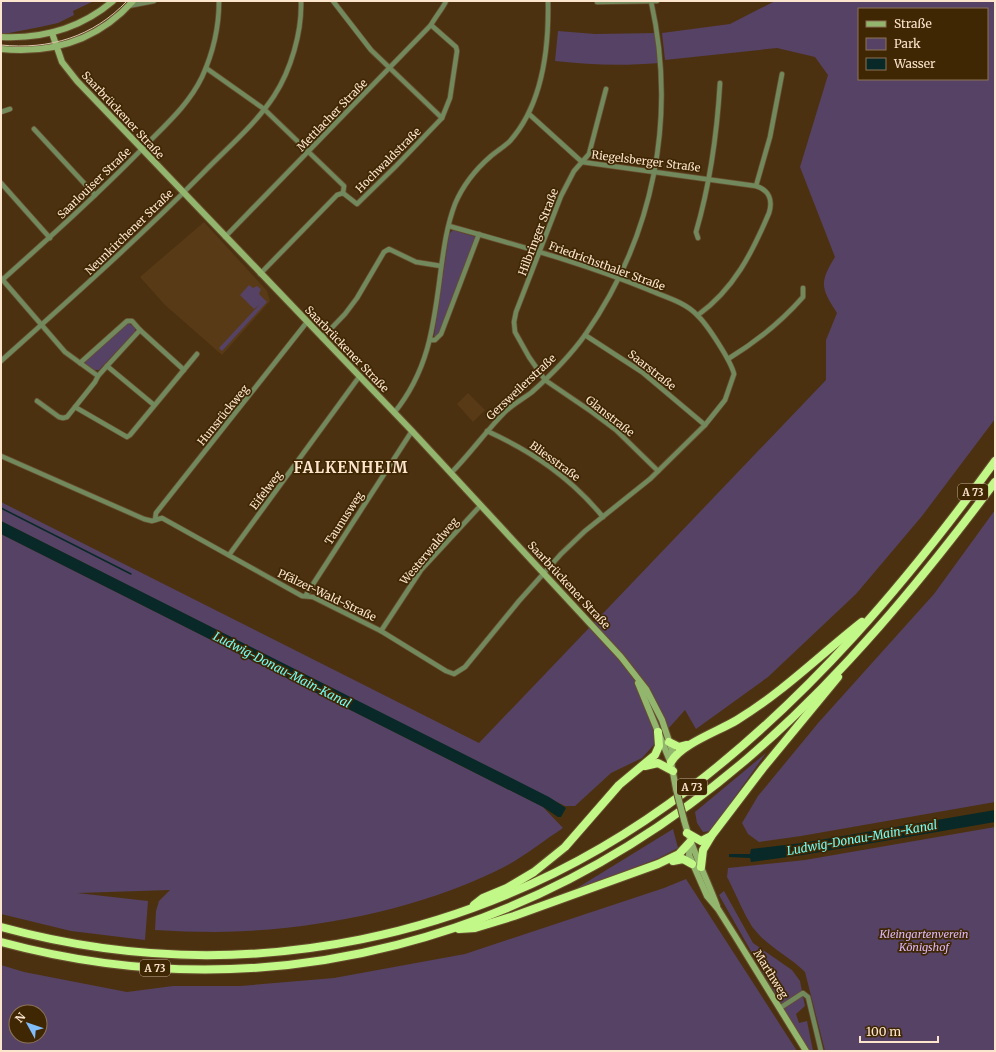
<svg xmlns="http://www.w3.org/2000/svg" width="996" height="1052" font-family="Merriweather,serif">
  <style>
    .built { fill: #583b16 }
    .green { fill: #564264; fill-rule: evenodd }
    .water { fill: #082927 }
    .lines { fill: none; stroke-linecap: round; stroke-linejoin: round }
    .stream { stroke: #082927; stroke-width: 1.5 }
    .street-casing { stroke: #674e2e; stroke-width: 6 }
    .secondary-casing { stroke: #674e2e; stroke-width: 8 }
    .highway-casing { stroke: #674e2e; stroke-width: 10 }
    .street { stroke: #72885d; stroke-width: 4.5 }
    .secondary { stroke: #93b66f; stroke-width: 6 }
    .highway { stroke: #c2f887; stroke-width: 8 }
    .tram { stroke: #dac3a9; stroke-width: 1 }
    .secondary-bridge-casing { stroke: #674e2e; stroke-width: 8; stroke-linecap: butt }
    .secondary-bridge { stroke: #93b66f; stroke-width: 6 }
    .labels { text-anchor: middle; stroke-width: 3.5; stroke-linejoin: round; paint-order: stroke }
    .shield { fill: #402704; stroke: #c3ac91; stroke-width: 1 }
    .shield-label { font-size: 10px; font-weight: bold; fill: #fbe5cd }
    .street-label { font-size: 11px; fill: #fbe5cd; stroke: #402704 }
    .park-label { font-size: 11px; font-style: italic; fill: #dcb7f8; stroke: #402704 }
    .water-label { font-size: 12px; font-style: italic; fill: #72fff6; stroke: #402704 }
    .district-label { font-size: 15px; font-weight: bold; letter-spacing: 1px; fill: #fbe5cd; stroke: #402704 }
  </style>
  <rect width="100%" height="100%" fill="#4b3110"/>
  <g class="built">
    <polygon points="204,222 267,291 270,301 222,355 165,305 140,277"/>
    <polygon points="468,393 485,410 473,422 457,404"/>
  </g>
  <g class="green">
    <polygon points="1,1 94,1 73,11 74,15 58,23 40,27 4,34 1,33"/>
    <path d="M775,1h220v418l-73,97 -66,78 -88,83 -72,52 -11,-19 -43,48 -31,15 -36,33h-10l-564,-285v-19l478,241 347,-363v-40l11,-27c-16,-25 -18,-30 -2,-56l-35,-90 28,-92 -13,-18 -38,-9 -112,12 -3,-27 68,-9zM859,9h128v70h-128z"/>
    <path d="M558,31l37,3 62,-1 2,30c-36,3 -69,2 -104,-2z"/>
    <polygon points="453,230 476,237 438,337 436,338 434,336 449,234"/>
    <polygon points="249,285 253,288 257,286 261,289 259,294 267,302 222,351 219,348 259,305 254,309 240,295"/>
    <polygon points="128,323 135,327 135,332 99,370 93,370 85,364 85,361"/>
    <polygon points="995,510 995,802 801,836 759,842 748,834 742,823 758,796 819,722 934,594"/>
    <path d="M1,534l542,273 20,21c-23,15 -44,33 -69,44 -84,40 -186,59 -279,60 -20,0 -40,-1 -60,-2l1,-19 3,-10 11,-11 -93,3 71,8 -3,39 -74,-9 -70,-17z"/>
    <polygon points="766,753 711,831 703,832 697,823 695,812"/>
    <path d="M995,827v224h-170l-20,-79c-16,-16 -37,-25 -51,-43 -8,-10 -20,-39 -27,-52l1,-9 77,-8z"/>
    <polygon points="673,829 678,848 659,858 569,893"/>
    <path d="M686,879l111,172h-796v-86l23,7 103,20 46,-6h67l94,-8 131,-24 199,-66zM16,1012h24v24h-24z"/>
    <polygon points="724,891 753,943 792,970 800,981 805,1006 796,1014 799,1023 807,1021 813,1051 808,1051 719,895"/>
  </g>
  <g class="water">
    <polygon points="1,521 549,797 566,808 561,817 558,817 543,807 1,534"/>
    <polygon points="995,810 995,822 803,855 751,862 750,858 729,857 729,854 750,854 751,849 802,843"/>
  </g>
  <g class="lines">
    <polyline class="stream" points="1,508 131,574"/>
    <g class="street-casing">
      <g id="street">
        <polyline points="333,1 371,50 442,118"/>
        <polyline points="597,2 657,1"/>
        <polyline points="128,6 154,1"/>
        <polyline points="206,68 264,109 344,186 343,193"/>
        <polyline points="606,89 589,154 574,171 561,196 516,312 514,322 515,332 529,357 545,380 592,412 616,430 658,471"/>
        <polyline points="1,112 10,109"/>
        <path d="M529,114l53,48 174,24c13,4 17,14 13,27 -17,40 -35,76 -71,102"/>
        <polyline points="34,129 95,195"/>
        <polyline points="1,183 50,238"/>
        <polyline points="756,186 770,137 782,74"/>
        <path d="M225,237l206,-212c3,-6 14,-20 15,-24"/>
        <path d="M698,238l-2,-6c14,-48 21,-98 24,-149"/>
        <polyline points="260,274 337,195 343,193 357,204 396,166 442,118 450,98 457,51 456,47 431,25"/>
        <polyline points="1,278 65,352 98,376 107,366 154,405"/>
        <path d="M1,281c48,-43 96,-86 141,-132 22,-23 46,-43 60,-72 11,-24 17,-50 17,-76"/>
        <polyline points="585,335 642,372 705,425"/>
        <polyline points="322,338 345,314 357,298 384,252 389,249 416,262 441,266"/>
        <polyline points="431,340 435,340 441,334 479,234"/>
        <path d="M728,359c28,-17 53,-37 75,-62v-9"/>
        <path d="M1,361c68,-61 137,-122 201,-187 24,-25 53,-49 72,-78 17,-26 28,-64 27,-95"/>
        <polyline points="80,363 127,321 132,321 140,330"/>
        <polyline points="107,366 140,330 184,370"/>
        <polyline points="37,401 59,417 63,418 67,417 95,382 98,376"/>
        <polyline points="75,407 127,437 130,435 197,354"/>
        <path d="M394,413c36,-44 40,-91 47,-144 3,-22 6,-44 14,-65 8,-19 21,-35 36,-48 6,-5 14,-10 19,-15 33,-37 39,-93 38,-140"/>
        <path d="M487,431c46,21 84,47 116,86"/>
        <path d="M1,456l143,63 8,2 10,-3 140,78 11,1 68,34 65,40 8,3 11,-7 54,-66 42,-47 24,-23 65,-52 55,-54 20,-25 9,-26c-3,-13 -27,-50 -37,-59 -12,-13 -32,-18 -48,-25 -65,-27 -133,-45 -200,-64"/>
        <path d="M451,473c19,-19 35,-42 54,-61 8,-8 18,-13 27,-20 19,-17 38,-36 53,-57 69,-99 92,-217 66,-334"/>
        <polyline points="155,520 156,513 307,322"/>
        <polyline points="229,555 359,377"/>
        <polyline points="306,595 412,431"/>
        <polyline points="381,631 421,570 481,505"/>
        <polyline points="780,1008 803,993 808,997 821,1051"/>
      </g>
    </g>
    <g class="secondary-casing">
      <g id="secondary">
        <polyline points="52,33 62,62 77,81 412,431 621,657 646,689 662,720 672,750 671,762 676,789"/>
        <path d="M1,37c42,2 79,-8 112,-36"/>
        <path d="M1,49c51,5 97,-9 132,-48"/>
        <polyline points="638,683 670,761"/>
        <path d="M684,820c8,30 22,57 33,86"/>
        <polyline points="690,842 689,855 707,896 718,909 735,936 806,1051"/>
      </g>
    </g>
    <g class="highway-casing">
      <g id="highway">
        <polyline points="669,742 679,747 687,745"/>
        <path d="M671,762c10,-18 48,-31 66,-42 46,-28 83,-65 125,-98"/>
        <polyline points="645,766 658,763 673,771"/>
        <polyline points="687,833 701,841 711,836"/>
        <polyline points="673,861 683,859 692,864"/>
        <polyline points="701,867 703,850 712,835 763,768 838,677"/>
        <polyline points="474,905 483,898 507,888 534,872 565,847 619,785 655,755 659,746 658,732"/>
        <path d="M1,927c241,66 490,13 688,-138 120,-91 218,-207 306,-328"/>
        <polyline points="459,929 475,928 514,916 658,864 679,854 690,842"/>
        <path d="M1,942c270,73 537,-4 747,-184 94,-81 173,-177 247,-276"/>
      </g>
    </g>
    <use href="#street" class="street"/>
    <use href="#secondary" class="secondary"/>
    <use href="#highway" class="highway"/>
    <path class="tram" d="M1,45c48,5 92,-8 126,-44"/>
    <g class="secondary-bridge-casing">
      <polyline id="secondary-bridge" points="676,789 684,820"/>
    </g>
    <use href="#secondary-bridge" class="secondary-bridge"/>
  </g>
  <g class="labels">
    <g class="shield">
      <rect x="958" y="484" width="30" height="16" rx="3"/>
      <rect x="677" y="779" width="30" height="16" rx="3"/>
      <rect x="140" y="960" width="30" height="16" rx="3"/>
    </g>
    <g class="shield-label">
      <text x="973" y="496">A 73</text>
      <text x="692" y="791">A 73</text>
      <text x="155" y="972">A 73</text>
    </g>
    <g class="street-label">
      <text transform="translate(123 115) rotate(47)" y="4">Saarbrückener Straße</text>
      <text transform="translate(332 115) rotate(-46)" y="4">Mettlacher Straße</text>
      <text transform="translate(388 160) rotate(-45)" y="4">Hochwaldstraße</text>
      <text transform="translate(646 161) rotate(7)" y="4">Riegelsberger Straße</text>
      <text transform="translate(94 183) rotate(-44)" y="4">Saarlouiser Straße</text>
      <text transform="translate(129 232) rotate(-44)" y="4">Neunkirchener Straße</text>
      <text transform="translate(538 232) rotate(-69)" y="4">Hilbringer Straße</text>
      <text transform="translate(607 266) rotate(20)" y="4">Friedrichsthaler Straße</text>
      <text transform="translate(347 349) rotate(46)" y="4">Saarbrückener Straße</text>
      <text transform="translate(652 370) rotate(38)" y="4">Saarstraße</text>
      <text transform="translate(521 387) rotate(-43)" y="4">Gersweilerstraße</text>
      <text transform="translate(223 415) rotate(-51)" y="4">Hunsrückweg</text>
      <text transform="translate(610 416) rotate(38)" y="4">Glanstraße</text>
      <text transform="translate(555 461) rotate(36)" y="4">Bliesstraße</text>
      <text transform="translate(266 490) rotate(-53)" y="4">Eifelweg</text>
      <text transform="translate(344 518) rotate(-57)" y="4">Taunusweg</text>
      <text transform="translate(429 551) rotate(-50)" y="4">Westerwaldweg</text>
      <text transform="translate(569 585) rotate(47)" y="4">Saarbrückener Straße</text>
      <text transform="translate(327 595) rotate(25)" y="4">Pfälzer-Wald-Straße</text>
      <text transform="translate(771 974) rotate(58)" y="4">Marthweg</text>
    </g>
    <g class="park-label">
      <text x="924" y="938">Kleingartenverein<tspan x="924" dy="13">Königshof</tspan></text>
    </g>
    <g class="water-label">
      <text transform="translate(282 670) rotate(27)" y="4">Ludwig-Donau-Main-Kanal</text>
      <text transform="translate(862 838) rotate(-10)" y="4">Ludwig-Donau-Main-Kanal</text>
    </g>
    <g class="district-label">
      <text x="351" y="473">FALKENHEIM</text>
    </g>
  </g>
  <rect width="996" height="1052" fill="none" stroke="#fbe5cd" stroke-width="4"/>
  <rect x="858" y="8" width="130" height="72" fill="#402704" stroke="#8b7354"/>
  <rect x="866" y="21" width="20" height="6" fill="#93b66f" stroke="#8b7354"/>
  <text x="894" y="28" font-size="12" fill="#fbe5cd">Straße</text>
  <rect x="866" y="38" width="20" height="12" fill="#564264" stroke="#8b7354"/>
  <text x="894" y="48" font-size="12" fill="#fbe5cd">Park</text>
  <rect x="866" y="58" width="20" height="12" fill="#082927" stroke="#8b7354"/>
  <text x="894" y="68" font-size="12" fill="#fbe5cd">Wasser</text>
  <g transform="translate(28 1024) rotate(310)"><circle r="19" fill="#402704" stroke="#8b7354"/>
  <path d="M0-3L7 15L0 10L-7 15Z" fill="#81bdfa"/>
  <text y="-6" font-size="11" font-weight="bold" text-anchor="middle" fill="#fbe5cd">N</text>
  </g>
  <path d="M860 1036v6h78v-6" fill="none" stroke="#fbe5cd" stroke-width="2"/>
  <text x="866" y="1036" font-size="12" fill="#fbe5cd" stroke="#402704" stroke-width="3" paint-order="stroke">100 m</text>
</svg>
